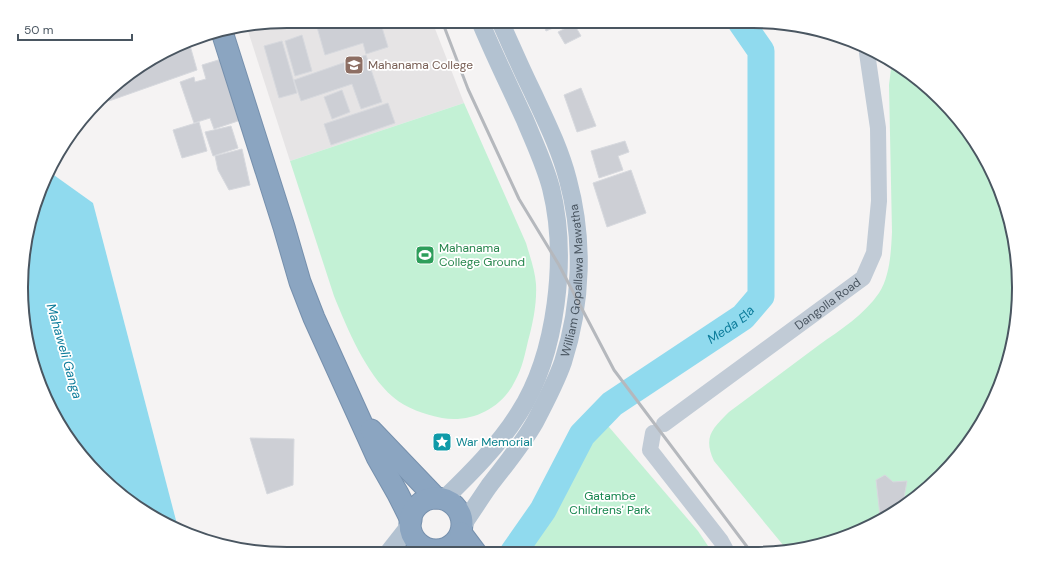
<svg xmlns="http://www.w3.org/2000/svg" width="1040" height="575" font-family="'DM Sans',sans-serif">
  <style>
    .education { fill: #e6e4e5 }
    .green { fill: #c3f1d5 }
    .water { fill: #90daee }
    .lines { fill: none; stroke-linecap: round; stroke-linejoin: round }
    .river { stroke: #90daee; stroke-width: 27 }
    .building { fill: #cdcfd5; stroke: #d7d9de }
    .highway-casing { stroke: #7690ad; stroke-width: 23 }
    .secondary { stroke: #c1cbd6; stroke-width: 16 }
    .primary { stroke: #b3c2d1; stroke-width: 18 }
    .highway { stroke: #8ba5c1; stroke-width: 21 }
    .rail { stroke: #b5b8bd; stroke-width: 3 }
    .labels { text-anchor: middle; stroke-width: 3.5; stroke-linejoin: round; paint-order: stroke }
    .education-label { font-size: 12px; fill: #785e54; stroke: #fff; text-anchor: start }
    .leisure-label { font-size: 12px; fill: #27864d; stroke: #fff; text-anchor: start }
    .street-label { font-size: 12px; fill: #4a5661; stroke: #fff }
    .culture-label { font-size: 12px; fill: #0d838f; stroke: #fff; text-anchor: start }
    .park-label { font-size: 12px; fill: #17864f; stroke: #fff }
    .water-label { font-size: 13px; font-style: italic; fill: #0c7c9b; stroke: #fff }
    .rim { fill: none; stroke: #4a5661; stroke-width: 2 }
  </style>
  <rect width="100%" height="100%" fill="#f5f3f3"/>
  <polygon class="education" points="288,21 432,21 464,103 290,161 247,28"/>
  <g class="green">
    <path d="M894,62l34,25 36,38 27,44 19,49 8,52 -1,52 -12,51 -22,48 -30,42 -52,46 -47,25 -66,17 -74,-90c-11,-24 -2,-32 15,-49 30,-22 60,-45 90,-67 21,-15 45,-30 60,-52 11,-17 12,-41 13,-61l-3,-147 2,-16z"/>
    <path d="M464,103l62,140c4,14 9,27 10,41 1,19 -3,39 -8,57 -3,13 -6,28 -13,40 -13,27 -43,42 -73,37 -18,-4 -35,-9 -49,-21 -27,-23 -46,-69 -59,-101l-44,-135z"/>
    <polygon points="609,427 698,531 712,552 526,553 596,429"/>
  </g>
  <polygon class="water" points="51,173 93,203 178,528 154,518 87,463 41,390 22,305 30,219"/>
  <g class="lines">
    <path class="river" id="s1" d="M513,553l30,-43 39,-75 30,-31 131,-87 18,-21v-245l-20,-29"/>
  </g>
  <g class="building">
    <polygon points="288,21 302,21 266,25"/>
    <polygon points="335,21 380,21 388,47 366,54 363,43 325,55 317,27"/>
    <polygon points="542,21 566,21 567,22 546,31"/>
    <polygon points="574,24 581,36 565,44 558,32"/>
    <polygon points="302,35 312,71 295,76 285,41"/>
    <polygon points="282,41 297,93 279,98 264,46"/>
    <polygon points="189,42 197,70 109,101 107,95 125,76"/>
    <polygon points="366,55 382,102 361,109 352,84 301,101 294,80"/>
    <polygon points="228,57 247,118 214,129 210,118 194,123 180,82 194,77 195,82 206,79 202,65"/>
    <polygon points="581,88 596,126 577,132 564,95"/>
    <polygon points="342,90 350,112 332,119 324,97"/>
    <polygon points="388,103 395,123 331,145 324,124"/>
    <polygon points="199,122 207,151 182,158 173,130"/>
    <polygon points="231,126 238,148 213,156 205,132"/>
    <polygon points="625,141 629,152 618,156 623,170 599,178 591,151"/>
    <polygon points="242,149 250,185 229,190 218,170 215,156"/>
    <polygon points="631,170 646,213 607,227 593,183"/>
    <polygon points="250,438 294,439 293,485 267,494"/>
    <polygon points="885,475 893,482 907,481 902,508 889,515 880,515 876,480"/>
  </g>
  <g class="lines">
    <g class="highway-casing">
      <g id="highway">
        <polyline points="222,32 284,227 300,282 314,318 377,457 398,494 411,520"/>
        <polyline points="371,430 436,498"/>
        <circle cx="436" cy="524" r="26"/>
        <polyline points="461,533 476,553"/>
      </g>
    </g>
    <g class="secondary">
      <path id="s2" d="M664,424l199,-146 11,-25 5,-52 -1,-73 -11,-75 1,-3"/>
      <polyline points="653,433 650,450 721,541 727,552"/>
    </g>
    <g class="primary">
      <path d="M444,499c27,-26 55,-54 75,-86 38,-59 49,-157 32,-225 -6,-23 -17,-46 -26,-68 -15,-33 -31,-65 -45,-99"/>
      <path id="s3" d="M462,526c9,-13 18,-27 27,-40 16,-21 33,-41 46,-64 10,-19 21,-40 28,-60 19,-59 21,-123 5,-182 -8,-31 -22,-59 -35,-87 -12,-24 -22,-48 -33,-72"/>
      <polyline points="388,553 410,525"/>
      <polyline points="421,553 426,549"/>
    </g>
    <use href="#highway" class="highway"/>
    <polyline class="rail" points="442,21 468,89 519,199 559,265 614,370 751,552"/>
  </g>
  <defs>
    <g id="school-square" transform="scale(1)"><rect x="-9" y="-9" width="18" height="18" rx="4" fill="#8d6e63" stroke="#fff"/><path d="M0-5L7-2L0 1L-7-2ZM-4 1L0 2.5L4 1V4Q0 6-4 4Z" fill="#fff"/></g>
    <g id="stadium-square" transform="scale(1)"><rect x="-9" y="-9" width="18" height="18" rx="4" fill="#2e9e5b" stroke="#fff"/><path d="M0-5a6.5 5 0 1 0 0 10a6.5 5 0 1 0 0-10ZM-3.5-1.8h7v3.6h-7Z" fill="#fff"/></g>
    <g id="sight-square" transform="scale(1)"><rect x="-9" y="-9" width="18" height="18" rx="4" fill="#0f9aa8" stroke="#fff"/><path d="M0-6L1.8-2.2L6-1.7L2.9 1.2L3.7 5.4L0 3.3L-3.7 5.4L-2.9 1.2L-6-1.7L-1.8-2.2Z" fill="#fff"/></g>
  </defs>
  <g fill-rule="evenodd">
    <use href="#school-square" x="354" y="65"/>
    <use href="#stadium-square" x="425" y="255"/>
    <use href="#sight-square" x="442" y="442"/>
  </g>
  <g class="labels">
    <g class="education-label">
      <text x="368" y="69">Mahanama College</text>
    </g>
    <g class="leisure-label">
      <text x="439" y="252">Mahanama<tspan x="439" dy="14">College Ground</tspan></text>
    </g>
    <g class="street-label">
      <text dy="4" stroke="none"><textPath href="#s3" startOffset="276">William Gopallawa Mawatha</textPath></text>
      <text dy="4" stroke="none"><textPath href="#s2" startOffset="203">Dangolla Road</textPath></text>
    </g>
    <g class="culture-label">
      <text x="456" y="446">War Memorial</text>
    </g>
    <g class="park-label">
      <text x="610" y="500">Gatambe<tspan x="610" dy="14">Childrens' Park</tspan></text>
    </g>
    <g class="water-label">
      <text dy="5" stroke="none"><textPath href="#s1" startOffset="323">Meda Ela</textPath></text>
      <text transform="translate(65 351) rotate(74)" y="5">Mahaweli Ganga</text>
    </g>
  </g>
  <path d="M0 0H1040V575H0ZM287 28H753A259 259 0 0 1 1012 287V288A259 259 0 0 1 753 547H287A259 259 0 0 1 28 288V287A259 259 0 0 1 287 28Z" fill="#fff" fill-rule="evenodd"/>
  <path class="rim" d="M287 28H753A259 259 0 0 1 1012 287V288A259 259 0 0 1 753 547H287A259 259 0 0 1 28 288V287A259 259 0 0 1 287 28Z"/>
  <path d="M18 34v6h114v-6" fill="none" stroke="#4a5661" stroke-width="2"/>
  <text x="24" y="34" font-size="12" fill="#4a5661" stroke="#ffffff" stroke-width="3" paint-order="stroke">50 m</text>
</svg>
